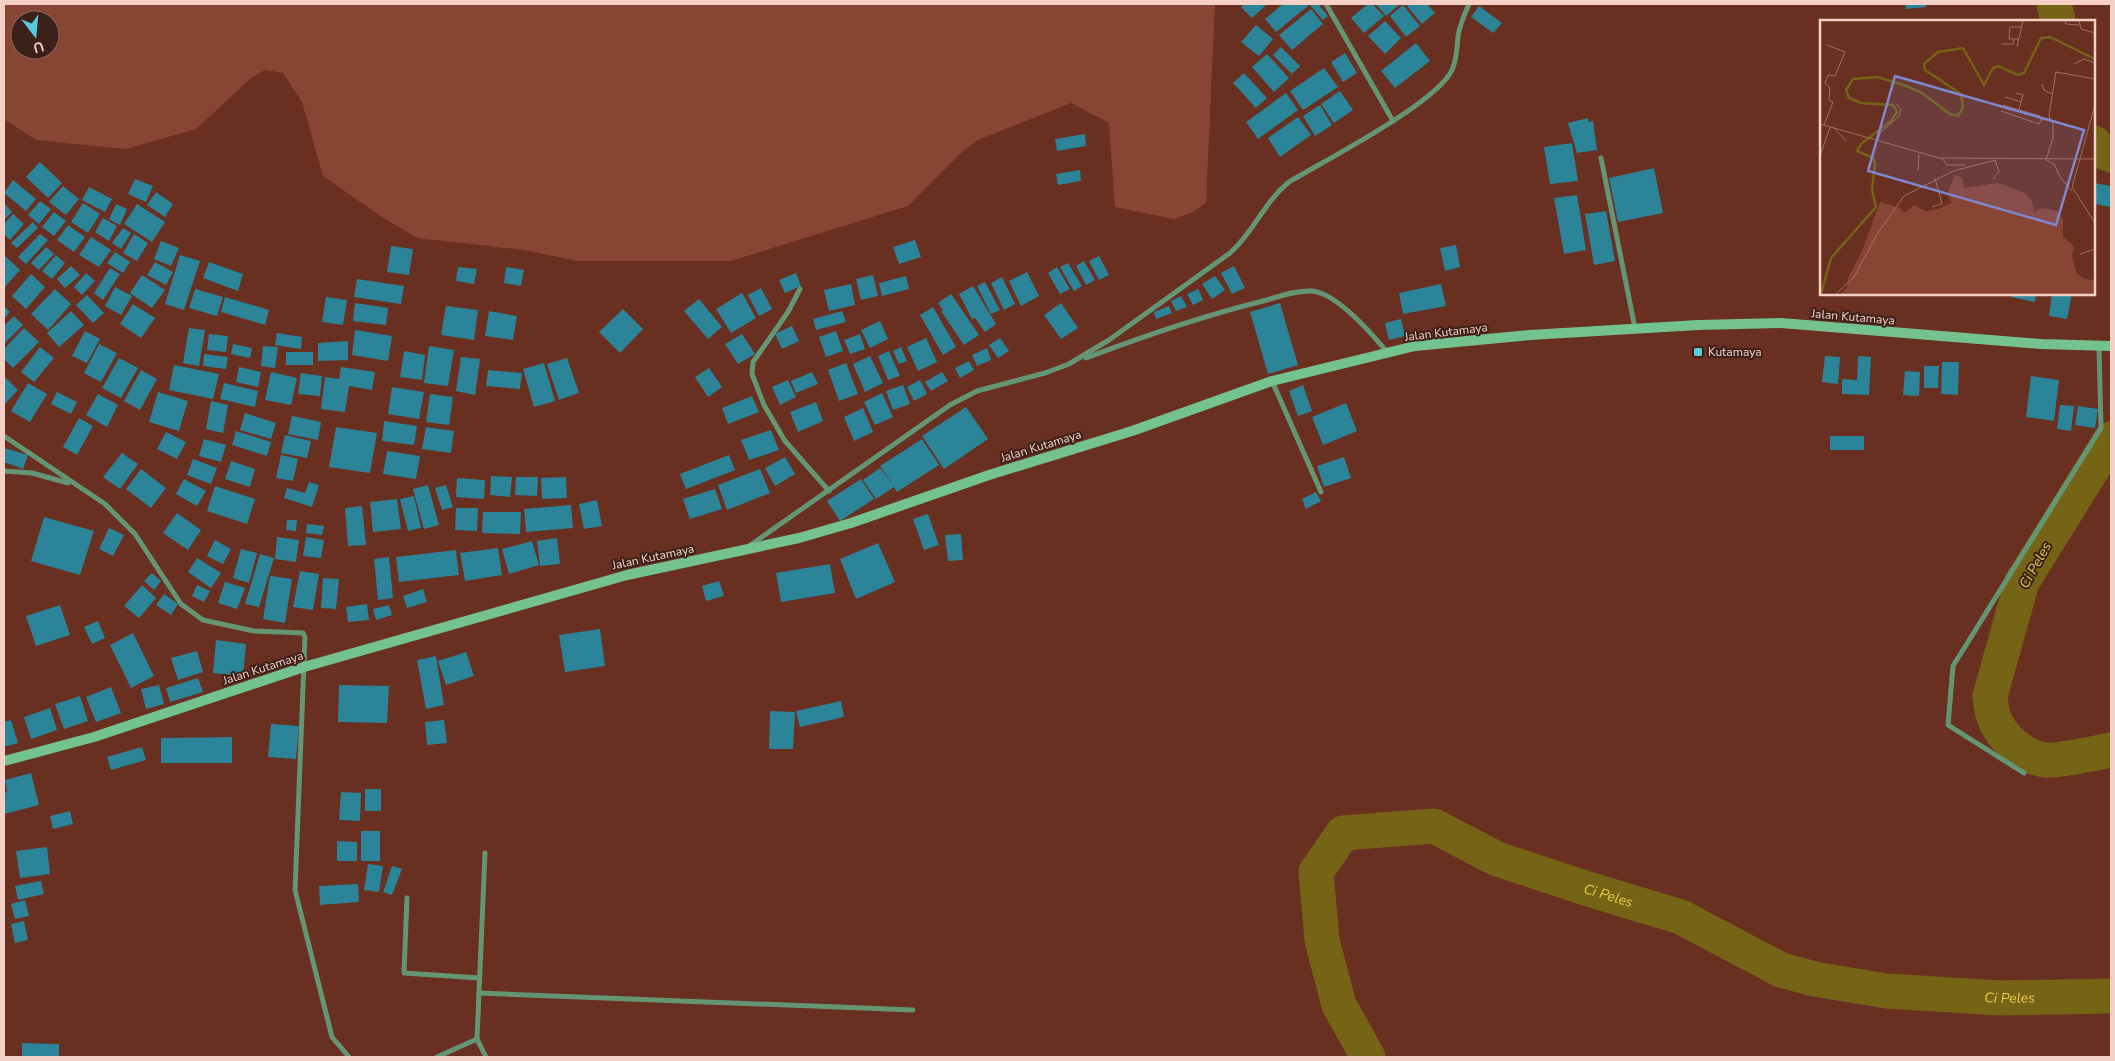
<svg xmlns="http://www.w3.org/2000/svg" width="2115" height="1061" font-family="'Nunito Sans',sans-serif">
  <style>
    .green { fill: #894534; fill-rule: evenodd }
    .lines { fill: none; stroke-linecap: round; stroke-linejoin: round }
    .river { stroke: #756316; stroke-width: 35 }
    .building { fill: #2b8498 }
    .street { stroke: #649575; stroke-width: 5 }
    .secondary { stroke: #73c290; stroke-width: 10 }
    .poi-dot { fill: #57c9e3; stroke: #3c211a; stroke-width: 2 }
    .labels { text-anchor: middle; stroke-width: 4; stroke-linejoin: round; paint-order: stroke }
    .street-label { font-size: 12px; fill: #f5d0c6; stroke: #3c211a }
    .poi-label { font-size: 12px; fill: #f5d0c6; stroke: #3c211a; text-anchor: start }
    .water-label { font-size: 14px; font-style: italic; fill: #edcd49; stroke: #3c211a }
    .inset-river { fill: none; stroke: #756316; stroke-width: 2.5 }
    .inset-road { fill: none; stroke: #a16f62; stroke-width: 1 }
    .view { fill: #7e88d0; fill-opacity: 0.15; stroke: #7e88d0; stroke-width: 2.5 }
    .inset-edge { fill: none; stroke: #f5d0c6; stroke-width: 2.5 }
  </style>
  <rect width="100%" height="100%" fill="#692f20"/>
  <path class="green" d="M4,4h1211l-9,199 -15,10 -17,6 -59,-12 -6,-84 -38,-20 -93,37 -15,11 -55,55 -177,55h-153l-54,-11 -107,-12 -35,-21 -59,-41 -21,-74 -19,-29 -18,-3 -15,9 -54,50 -70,20 -90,-9 -32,-21zM20,20h30v30h-30z"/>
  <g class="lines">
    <g class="river">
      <polyline points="2054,4 2058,21"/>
      <polyline points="2094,143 2100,151 2111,155"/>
      <path d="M2111,439l-89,143 -32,114c1,6 1,13 3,19 7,22 31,43 53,45 15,1 49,-7 65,-10"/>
      <path id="s1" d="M1368,1057l-29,-52 -17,-65 -6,-68 27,-39 91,-7 63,33 91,30 93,28 100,53 33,9 73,12 112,7 112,-2"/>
    </g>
  </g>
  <g class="building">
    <polygon points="1245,4 1267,4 1252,18 1241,7"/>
    <polygon points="1283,4 1306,4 1308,6 1276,32 1265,19"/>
    <polygon points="1309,4 1318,4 1328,16 1323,20"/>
    <polygon points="1368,4 1372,4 1384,16 1364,33 1351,18"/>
    <polygon points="1376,4 1400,4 1386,16"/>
    <polygon points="1410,4 1427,4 1435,13 1422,24 1407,6"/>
    <polygon points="1905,4 1926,4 1926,7 1906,9"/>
    <polygon points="1403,5 1420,26 1406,37 1390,16"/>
    <polygon points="1479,6 1502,23 1493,33 1471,17"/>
    <polygon points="1311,9 1323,24 1292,50 1279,35"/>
    <polygon points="1385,21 1401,38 1385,54 1368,36"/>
    <polygon points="1256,25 1273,39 1259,56 1241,42"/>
    <polygon points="1416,43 1430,61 1395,88 1381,71"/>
    <polygon points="1281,47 1300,66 1292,74 1273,55"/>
    <polygon points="1345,53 1357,73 1343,82 1331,62"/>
    <polygon points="1267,54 1289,78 1274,92 1252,67"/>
    <polygon points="1324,68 1338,87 1303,110 1290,91"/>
    <polygon points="1244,73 1267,98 1256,108 1233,83"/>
    <polygon points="1340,91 1353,110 1334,123 1321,104"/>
    <polygon points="1286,93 1298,110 1258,139 1246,122"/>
    <polygon points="1320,105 1332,125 1315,136 1303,116"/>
    <polygon points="1298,117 1311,135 1280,157 1268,138"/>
    <polygon points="1588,118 1589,122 1593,121 1597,150 1577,153 1568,123"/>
    <polygon points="1085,134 1086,146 1057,151 1055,139"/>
    <polygon points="1572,143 1578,181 1550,184 1544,147"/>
    <polygon points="40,162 62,183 48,198 26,177"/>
    <polygon points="1654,168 1663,213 1618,222 1609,178"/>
    <polygon points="1080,170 1081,181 1058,185 1056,174"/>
    <polygon points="135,179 153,186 146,202 128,194"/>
    <polygon points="13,180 36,199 26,211 4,193"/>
    <polygon points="2094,183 2111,186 2111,207 2094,204"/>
    <polygon points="63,186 79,199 66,215 49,202"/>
    <polygon points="89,187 112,199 105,212 82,200"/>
    <polygon points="156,192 173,204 165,217 147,205"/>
    <polygon points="1577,195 1586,250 1564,254 1554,198"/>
    <polygon points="40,201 51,209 39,224 28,215"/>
    <polygon points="4,203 12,212 4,220"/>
    <polygon points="83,203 100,214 88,233 71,222"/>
    <polygon points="116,204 127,209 120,225 109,219"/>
    <polygon points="137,204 165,222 152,242 124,224"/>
    <polygon points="1606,211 1615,261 1594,265 1585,214"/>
    <polygon points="54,212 66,221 54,236 42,227"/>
    <polygon points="13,214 24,224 10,240 4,234 4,224"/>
    <polygon points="103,218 117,226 109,241 95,232"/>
    <polygon points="33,222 38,228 17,248 11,243"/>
    <polygon points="68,225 85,237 74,252 57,240"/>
    <polygon points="123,228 131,233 121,249 112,243"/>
    <polygon points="40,234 48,240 26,264 18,257"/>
    <polygon points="134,234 148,243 137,261 123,253"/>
    <polygon points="91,237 111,250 99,267 79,255"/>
    <polygon points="915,240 921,257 899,264 893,247"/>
    <polygon points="161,241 179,248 171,266 154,259"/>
    <polygon points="1456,245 1460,267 1445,271 1440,248"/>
    <polygon points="391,246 413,249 409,275 387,272"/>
    <polygon points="46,247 54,254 39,270 31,263"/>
    <polygon points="115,252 130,262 123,273 107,263"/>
    <polygon points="4,255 20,270 4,288"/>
    <polygon points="56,255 65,263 52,279 42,271"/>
    <polygon points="180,255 200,261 184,310 165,304"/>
    <polygon points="1099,256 1109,275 1099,280 1089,261"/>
    <polygon points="1084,261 1095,280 1086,285 1076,266"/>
    <polygon points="155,262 173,272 166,285 147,275"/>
    <polygon points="209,262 243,274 238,291 203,278"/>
    <polygon points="1068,263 1082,286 1074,291 1060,267"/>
    <polygon points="71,266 80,275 65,288 57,279"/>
    <polygon points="1234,266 1245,288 1232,294 1221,273"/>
    <polygon points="458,267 477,269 474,284 456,281"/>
    <polygon points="506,267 524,270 521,286 504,283"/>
    <polygon points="1057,267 1070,289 1060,294 1048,273"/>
    <polygon points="110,268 120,274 103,300 94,293"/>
    <polygon points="1027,272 1039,296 1021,306 1009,281"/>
    <polygon points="86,273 95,281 82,295 74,287"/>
    <polygon points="796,273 801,286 785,293 779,280"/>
    <polygon points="31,274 45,287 26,309 12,296"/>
    <polygon points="142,275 165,290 152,308 130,293"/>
    <polygon points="873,275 878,296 861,300 856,279"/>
    <polygon points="906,276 909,289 882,296 879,283"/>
    <polygon points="1215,276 1225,290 1212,299 1202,284"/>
    <polygon points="1002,277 1015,304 1004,310 991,283"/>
    <polygon points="357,279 404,286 401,304 354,297"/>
    <polygon points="985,282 1000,310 991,314 977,286"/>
    <polygon points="851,284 855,305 829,311 824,290"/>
    <polygon points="1441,284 1446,306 1403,314 1399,293"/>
    <polygon points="973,286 996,324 985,332 975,318 972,319 959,294"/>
    <polygon points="115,287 132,296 121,315 105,306"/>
    <polygon points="761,288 772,309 759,316 748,295"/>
    <polygon points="55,289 71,304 48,330 31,314"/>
    <polygon points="195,289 223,297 217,316 189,308"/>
    <polygon points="1198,289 1203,300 1193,305 1187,294"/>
    <polygon points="742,293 756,318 731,333 716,309"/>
    <polygon points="951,294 979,335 964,345 941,311 943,310 938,303"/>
    <polygon points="2012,294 2036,294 2035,302 2011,297"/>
    <polygon points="2052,294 2072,294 2067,319 2049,316"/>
    <polygon points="87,295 104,313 93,323 76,305"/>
    <polygon points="1181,296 1187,307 1176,311 1171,301"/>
    <polygon points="225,297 269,310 265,325 221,312"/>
    <polygon points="326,297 347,300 343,325 322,322"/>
    <polygon points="699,299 722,327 708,339 684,311"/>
    <polygon points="355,303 388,308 386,325 353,321"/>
    <polygon points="1061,303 1078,328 1061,339 1044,315"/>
    <polygon points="1280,303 1298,365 1268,374 1250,312"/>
    <polygon points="133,304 155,318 141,338 120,324"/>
    <polygon points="4,306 10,312 4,319"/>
    <polygon points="446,306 478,310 474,340 441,335"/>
    <polygon points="1169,306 1172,313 1156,319 1154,312"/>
    <polygon points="933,307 956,347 943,355 920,315"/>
    <polygon points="623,309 643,329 620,353 599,332"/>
    <polygon points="71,311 84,325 59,347 47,333"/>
    <polygon points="489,311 517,316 513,340 485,336"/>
    <polygon points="842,311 846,322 816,330 813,319"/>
    <polygon points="14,316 23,325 4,344 4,326"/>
    <polygon points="1401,319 1405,336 1389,340 1385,323"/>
    <polygon points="880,321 888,339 870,348 861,330"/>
    <polygon points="792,326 799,341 782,349 775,334"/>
    <polygon points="24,328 39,342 13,368 4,359 4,349"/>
    <polygon points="189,328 205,330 199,366 183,363"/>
    <polygon points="355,330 392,336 388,361 352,355"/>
    <polygon points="85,331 100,339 87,363 72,356"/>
    <polygon points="836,331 843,351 826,357 819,337"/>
    <polygon points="277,333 302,337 301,349 275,345"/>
    <polygon points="209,334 228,336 226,352 207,350"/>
    <polygon points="742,334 755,354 738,364 725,344"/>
    <polygon points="860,334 865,349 850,354 844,340"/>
    <polygon points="926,338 937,362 918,371 907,347"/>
    <polygon points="1000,338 1009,351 998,358 989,345"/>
    <polygon points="348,341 348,360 318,361 318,343"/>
    <polygon points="99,344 117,353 101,382 84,373"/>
    <polygon points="233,344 252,348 250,358 231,354"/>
    <polygon points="263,346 278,347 275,368 261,366"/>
    <polygon points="429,346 454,350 448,386 424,383"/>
    <polygon points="40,347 54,358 34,382 21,372"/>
    <polygon points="901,347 907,361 899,364 893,351"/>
    <polygon points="987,348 991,360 977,366 972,355"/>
    <polygon points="404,351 425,355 422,380 400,377"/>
    <polygon points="889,351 900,376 888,380 878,356"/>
    <rect x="286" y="352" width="27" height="13"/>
    <polygon points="204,354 228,357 226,369 203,366"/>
    <polygon points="870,356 883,383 865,392 853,364"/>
    <polygon points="1825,356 1840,357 1838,384 1822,382"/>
    <polygon points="1858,356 1871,357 1869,395 1842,394 1842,379 1857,380"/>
    <polygon points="461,357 480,359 475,395 456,391"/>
    <polygon points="119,358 138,368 121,398 102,388"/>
    <polygon points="567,358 579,393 559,400 547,364"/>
    <polygon points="969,361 974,370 960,378 955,368"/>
    <polygon points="1942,362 1959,362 1958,395 1941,394"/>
    <polygon points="544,363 555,401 534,407 523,369"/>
    <polygon points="846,363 858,394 839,401 828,370"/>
    <polygon points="174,365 219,374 213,399 169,390"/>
    <polygon points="1924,366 1939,366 1938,388 1924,388"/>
    <polygon points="239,367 261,372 258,387 236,382"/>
    <polygon points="341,367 375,372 372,390 349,386 345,412 321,409 325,377 339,379"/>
    <polygon points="709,368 722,387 708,397 695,377"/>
    <polygon points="141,370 157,379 140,410 124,401"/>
    <polygon points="488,370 522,373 520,389 486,386"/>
    <polygon points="1905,371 1920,372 1919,396 1903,395"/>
    <polygon points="271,372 297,378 291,405 265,400"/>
    <polygon points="812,372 818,384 796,393 791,381"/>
    <polygon points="942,372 948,381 931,391 925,382"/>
    <polygon points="301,373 322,376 320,396 298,394"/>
    <polygon points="4,376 18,390 4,405"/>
    <polygon points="2031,376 2059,380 2054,421 2026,417"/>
    <polygon points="788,380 796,397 780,405 772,387"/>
    <polygon points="920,380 927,394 914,401 907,387"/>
    <polygon points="28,383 47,394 30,422 11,411"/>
    <polygon points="224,383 258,391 255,407 220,399"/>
    <polygon points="903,385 910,404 893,410 886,391"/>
    <polygon points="1303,385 1312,411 1298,416 1289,391"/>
    <polygon points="392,387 424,392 419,419 388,414"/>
    <polygon points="57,392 77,402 71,414 51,404"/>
    <polygon points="158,392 188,401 179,431 149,422"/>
    <polygon points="882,393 893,417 875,425 864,402"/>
    <polygon points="98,394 118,405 107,427 86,415"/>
    <polygon points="430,394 453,397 449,425 426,422"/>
    <polygon points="752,396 759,412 728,424 722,408"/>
    <polygon points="211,401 228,405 223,433 206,429"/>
    <polygon points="816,402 823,421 798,432 790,412"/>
    <polygon points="1346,403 1357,431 1323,445 1312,417"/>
    <polygon points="2060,405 2074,406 2071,431 2057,429"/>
    <polygon points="2078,406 2098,409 2095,428 2075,425"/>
    <polygon points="966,407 988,439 944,469 922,436"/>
    <polygon points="863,408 873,432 854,441 844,417"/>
    <polygon points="245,413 276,423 271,439 240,430"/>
    <polygon points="292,416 321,422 318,440 288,434"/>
    <polygon points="79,418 93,426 77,455 63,447"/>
    <polygon points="384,421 417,426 414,445 382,441"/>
    <polygon points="336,427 377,433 370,473 329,467"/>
    <polygon points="426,427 454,431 451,453 422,449"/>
    <polygon points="771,430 779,450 749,460 741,440"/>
    <polygon points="236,431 271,442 267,456 232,445"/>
    <polygon points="166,432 186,442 177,459 157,449"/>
    <polygon points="285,435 311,441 307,458 281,453"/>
    <rect x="1830" y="436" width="34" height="14"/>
    <polygon points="204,439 226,445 221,462 199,456"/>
    <polygon points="922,439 939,465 897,492 894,487 876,499 863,480 880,468 892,483 880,466"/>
    <polygon points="4,448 28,455 23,469 4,462"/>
    <polygon points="387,451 420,456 416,479 383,474"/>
    <polygon points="122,453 138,464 120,489 103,477"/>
    <polygon points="281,455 298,459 293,481 276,478"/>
    <polygon points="729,455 735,470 686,489 680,474"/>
    <polygon points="785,457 795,474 775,486 765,468"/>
    <polygon points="1344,457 1351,478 1324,487 1317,466"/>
    <polygon points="193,459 217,468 211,484 187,475"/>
    <polygon points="231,461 255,469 250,487 225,479"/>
    <polygon points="141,469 166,488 151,508 126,489"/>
    <polygon points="760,469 770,493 727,510 718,485"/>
    <polygon points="491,476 512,477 510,497 490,495"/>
    <polygon points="516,477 538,477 537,496 515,495"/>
    <polygon points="566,477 567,498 542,499 541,478"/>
    <polygon points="457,478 485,480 484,499 456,497"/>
    <polygon points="184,479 206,491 197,506 176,494"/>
    <polygon points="861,479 874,499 840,521 827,501"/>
    <polygon points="309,482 319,485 312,507 284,498 287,488 305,493"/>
    <polygon points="428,485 439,525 424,529 413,489"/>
    <polygon points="446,485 453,507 442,510 435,488"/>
    <polygon points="215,486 255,499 247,524 207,511"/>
    <polygon points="715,489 722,509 690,519 683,499"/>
    <polygon points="1316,492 1321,501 1306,509 1302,499"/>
    <polygon points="414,496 421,528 408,531 400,499"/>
    <polygon points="397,499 401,529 373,532 370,502"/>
    <polygon points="597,500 602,526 584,529 579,504"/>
    <polygon points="571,505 573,528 526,532 524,509"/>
    <polygon points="362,506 366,545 348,546 345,508"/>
    <polygon points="456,508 478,508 477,531 455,530"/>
    <polygon points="483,512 521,512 520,534 482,533"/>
    <polygon points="177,513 201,530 188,550 163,533"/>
    <polygon points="928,514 939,545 924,550 913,519"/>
    <polygon points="44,517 94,531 80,575 31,561"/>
    <polygon points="287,520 297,520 296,531 286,530"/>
    <polygon points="307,524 324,526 322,535 306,533"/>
    <polygon points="109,528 124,535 113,556 99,549"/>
    <polygon points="961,534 963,560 948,561 945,535"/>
    <polygon points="277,537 299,540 296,562 275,559"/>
    <polygon points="306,537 324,540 321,558 303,556"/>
    <polygon points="557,538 560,564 540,566 537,541"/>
    <polygon points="215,540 231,549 223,564 207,556"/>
    <polygon points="532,541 539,565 509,574 502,549"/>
    <polygon points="878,543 895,582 856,599 840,559"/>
    <polygon points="498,548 502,575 465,581 460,553"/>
    <polygon points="241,549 257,553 249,583 233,578"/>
    <polygon points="456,550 459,575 399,582 396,557"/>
    <polygon points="260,554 274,558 259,607 245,604"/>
    <polygon points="389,557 393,598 378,600 374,559"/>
    <polygon points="197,558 221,573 211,588 188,572"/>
    <polygon points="830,564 835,593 781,602 776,573"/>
    <polygon points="300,571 319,574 313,610 293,607"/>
    <polygon points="152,573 161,581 154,590 144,581"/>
    <polygon points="270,576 292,579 285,623 263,619"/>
    <polygon points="323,578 339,579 336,609 321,608"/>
    <polygon points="719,581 724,596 706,601 702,586"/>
    <polygon points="225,582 245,588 237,609 218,603"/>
    <polygon points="142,585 156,598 139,618 124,606"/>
    <polygon points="197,585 210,591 204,602 192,596"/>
    <polygon points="423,589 427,602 407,608 403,596"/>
    <polygon points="164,594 178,604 171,615 156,605"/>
    <polygon points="367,604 369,620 348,622 346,607"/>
    <polygon points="60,605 70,635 36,646 26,616"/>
    <polygon points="389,605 392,615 376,620 373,609"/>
    <polygon points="98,621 105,638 92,644 84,627"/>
    <polygon points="600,629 605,666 565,672 559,635"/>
    <polygon points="133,633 154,676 131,688 110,645"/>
    <polygon points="216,640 246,644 243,676 213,673"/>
    <polygon points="197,651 203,672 178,680 171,658"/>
    <polygon points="466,652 474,676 446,685 438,661"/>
    <polygon points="436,656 444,705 426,709 417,660"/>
    <polygon points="198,678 203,692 170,702 166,688"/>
    <polygon points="159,685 164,704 146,709 141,689"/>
    <polygon points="339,685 389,686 387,723 338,722"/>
    <polygon points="111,687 121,713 96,722 86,697"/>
    <polygon points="80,696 88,721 64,729 55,704"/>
    <polygon points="841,701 844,717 800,727 796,711"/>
    <polygon points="50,708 57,730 31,739 24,717"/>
    <polygon points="770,711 795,712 793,749 769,749"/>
    <polygon points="11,720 18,743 4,747 4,722"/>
    <polygon points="444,720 447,743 427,745 425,722"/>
    <polygon points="271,724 299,726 296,759 268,757"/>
    <polygon points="232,737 232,763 161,763 161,738"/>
    <polygon points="142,747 146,760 111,770 107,757"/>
    <polygon points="31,773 39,805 4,814 4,793 7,792 5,780"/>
    <rect x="365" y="789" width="16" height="22"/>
    <polygon points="341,792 361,793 360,821 339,820"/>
    <polygon points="70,811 73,824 53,829 50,816"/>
    <rect x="361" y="831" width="19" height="30"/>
    <polygon points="337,841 357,842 357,861 337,861"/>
    <polygon points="47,847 50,874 20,878 16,851"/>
    <polygon points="368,864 383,866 379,892 364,890"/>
    <polygon points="392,866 402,869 392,895 383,892"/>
    <polygon points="41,881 44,894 18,900 15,886"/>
    <polygon points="358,884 359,902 320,905 319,886"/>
    <polygon points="25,900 29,916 15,919 11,904"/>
    <polygon points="24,921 28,940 15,943 11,924"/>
    <polygon points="22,1043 59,1044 59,1057 22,1057"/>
  </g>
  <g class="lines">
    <g class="street">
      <polyline points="1326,4 1393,121"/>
      <polyline points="1601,158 1635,328"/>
      <polyline points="800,289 788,312 753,362 752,374 764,405 785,441 829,491"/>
      <path d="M1086,358c58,-22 117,-42 177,-57 15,-4 33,-11 49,-10 24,2 60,43 75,61"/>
      <polyline points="1272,381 1321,492"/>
      <polyline points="4,436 105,504 135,534 181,604 203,620 254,631 303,633 305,637 295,890 332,1037 349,1057"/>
      <polyline points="4,471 32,473 68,483"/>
      <path d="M749,546l201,-141 27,-14 68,-18 24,-9 40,-24 121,-87c24,-21 34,-51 59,-71 35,-21 148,-79 163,-112 5,-11 5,-22 6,-34 2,-12 6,-21 11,-32"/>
      <polyline points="2024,773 1948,725 1953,666 2101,428 2099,346"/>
      <polyline points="407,898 404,973 479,978"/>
      <polyline points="479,993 485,853"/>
      <polyline points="477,1039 479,993 913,1010"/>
      <polyline points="437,1057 477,1039 486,1057"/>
    </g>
    <polyline class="secondary" points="4,761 94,737 304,667 627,575 799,538 851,523 989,475 1132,431 1272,381 1415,346 1530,335 1698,325 1781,323 2041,344 2111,346"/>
  </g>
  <rect class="poi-dot" x="1693" y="347" width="10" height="10" rx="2.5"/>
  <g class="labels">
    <g class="street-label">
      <text transform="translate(1853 317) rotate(5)" y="4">Jalan Kutamaya</text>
      <text transform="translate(1446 332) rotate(-7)" y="4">Jalan Kutamaya</text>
      <text transform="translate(1041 446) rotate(-17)" y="4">Jalan Kutamaya</text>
      <text transform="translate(653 557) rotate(-12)" y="4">Jalan Kutamaya</text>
      <text transform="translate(263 668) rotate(-18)" y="4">Jalan Kutamaya</text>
    </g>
    <g class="poi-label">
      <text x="1708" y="356">Kutamaya</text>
    </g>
    <g class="water-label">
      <text transform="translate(2035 565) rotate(-61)" y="5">Ci Peles</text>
      <text dy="5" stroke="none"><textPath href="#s1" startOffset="522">Ci Peles</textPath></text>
      <text dy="5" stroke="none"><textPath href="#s1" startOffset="942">Ci Peles</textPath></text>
    </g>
  </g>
  <g transform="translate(1820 20)">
    <rect width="275" height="275" fill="#692f20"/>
    <path d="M137,155l5,3 2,10 34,-5 27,10 7,8 2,11 8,-4 15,3 6,8v18l11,9 -2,10 5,18 7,5 11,1v14h-255l7,-6 1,-10 14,-27 18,-49 20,6 4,5 10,-8 12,6 12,-2 13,-6 -3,-10 6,-17z" fill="#894534"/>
    <path class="inset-river" d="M1,274l10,-36 45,-51 -4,-17 3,-27 -2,-5 -16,-7 4,-7 30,-23 6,-9 -4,-7 -32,-2 -12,-5 -3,-8 7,-11 24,-2 27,8 18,8 28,21 8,2 5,-9 -2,-13 -36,-24 -1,-6 14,-12 25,-4 21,37 9,-17 5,-2 20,9 6,-2 17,-35 9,-1 45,22"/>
    <path class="inset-road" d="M245,1l1,3 13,1M259,1l2,8 14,4M275,4v20M199,19h-10l1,-12h12M181,24h12l1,-4M197,27l6,-26M254,44l10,-5 11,4M222,64l2,6 8,4M196,73l7,2 -4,15M185,77l16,5M183,85l37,11 1,4 9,-1M275,85l-23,82 23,36M181,91l38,13 2,-4M0,104l119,34 156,1M4,105l9,-23 -4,-2 1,-12 -5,-5 3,-8 7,1 10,-24 -18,-7M13,107l13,14M58,120l2,-7 19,-17 2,-6 -5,-6M0,136l10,-29M122,138l5,7h19M98,150l1,-16M173,159l6,-7 -4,-12M252,171l-12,-14 -6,-13 -8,-4 7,-22v-14l-4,-8 7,-44 39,7M112,187l10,-3 -7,-26M260,234l15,-5M16,274l18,-17 24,-44 26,-37 49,-25 43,-11"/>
    <path class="view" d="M75,56l189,54 -28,95 -188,-54z"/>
    <rect width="275" height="275" class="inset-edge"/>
  </g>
  <rect width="2115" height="1061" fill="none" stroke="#f5d0c6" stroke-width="10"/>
  <g transform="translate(35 35) rotate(164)"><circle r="24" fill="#3c211a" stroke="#86675f"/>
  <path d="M0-4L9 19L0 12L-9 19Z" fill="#57c9e3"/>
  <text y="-8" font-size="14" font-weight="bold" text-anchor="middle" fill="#f5d0c6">U</text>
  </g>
</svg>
